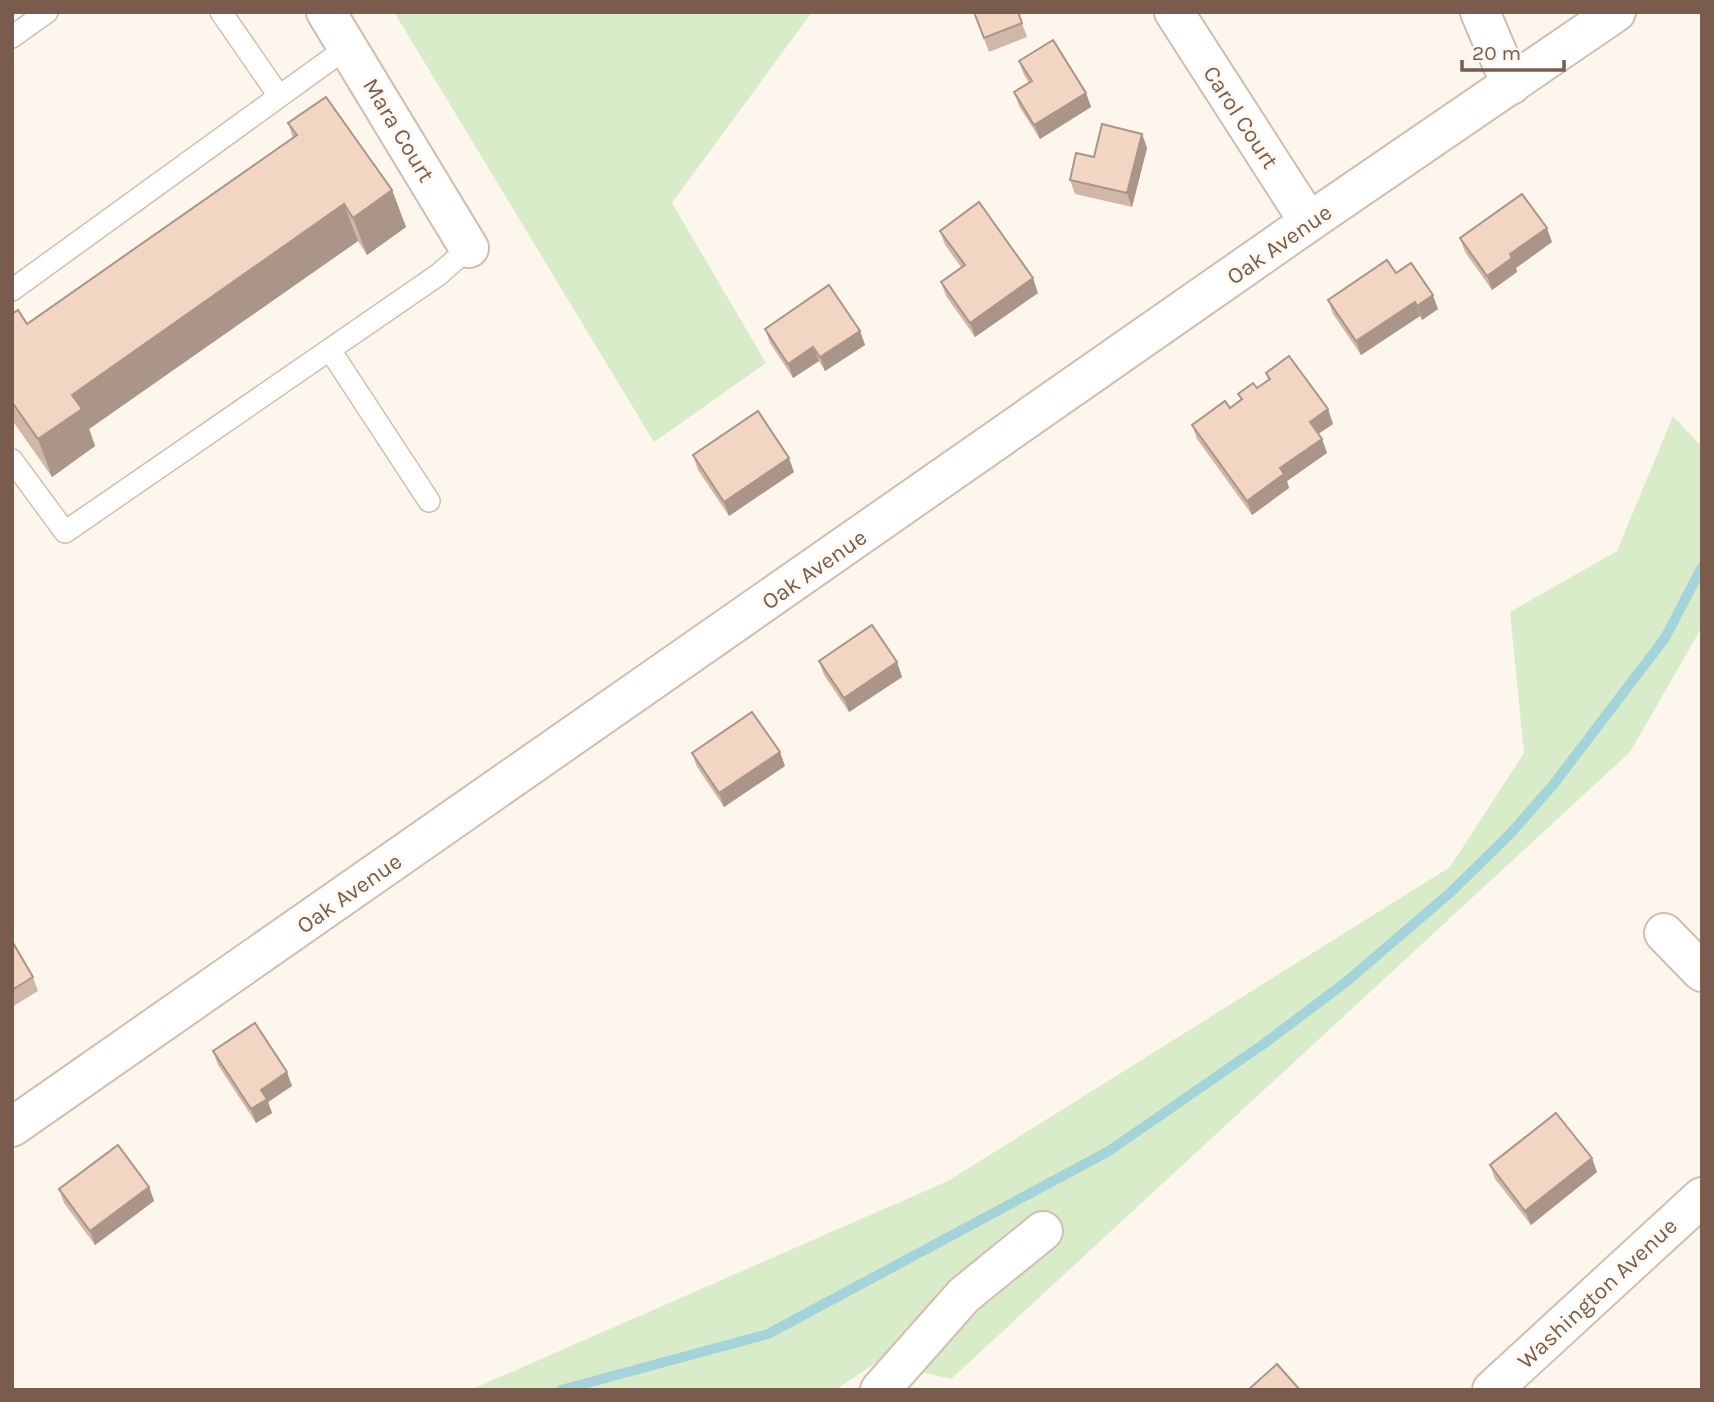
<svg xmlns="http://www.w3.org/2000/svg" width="1714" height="1402" font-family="Karla,sans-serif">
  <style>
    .green { fill: #d8ecc9 }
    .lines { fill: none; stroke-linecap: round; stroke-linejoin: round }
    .stream { stroke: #a5d3da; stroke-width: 10 }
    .lane-casing { stroke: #d1beb0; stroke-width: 24 }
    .street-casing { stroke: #d1beb0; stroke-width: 42 }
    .lane { stroke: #fff; stroke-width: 21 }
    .street { stroke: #fff; stroke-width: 38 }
    .wall { fill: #d1b7a8 }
    .shaded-wall { fill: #aa9588 }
    .building { fill: #f3d5c3; stroke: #aa9588; stroke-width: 2 }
    .labels { text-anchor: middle; stroke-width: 6; stroke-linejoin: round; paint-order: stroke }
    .street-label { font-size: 23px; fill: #7a5c4d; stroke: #fffaf3 }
  </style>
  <rect width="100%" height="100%" fill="#fdf6ec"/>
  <g class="green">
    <polygon points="394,12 812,12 672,203 766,363 654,442"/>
    <polygon points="1673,416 1702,447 1702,627 1630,752 951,1379 877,1362 835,1390 470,1390 948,1181 1450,867 1524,753 1510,612 1617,551"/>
  </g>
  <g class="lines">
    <polyline class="stream" points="561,1390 768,1334 1109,1151 1265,1043 1346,982 1451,892 1510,834 1553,785 1665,638 1702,567"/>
    <g class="lane-casing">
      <g id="lane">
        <polyline points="221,12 279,96"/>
        <polyline points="12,37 47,12"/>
        <polyline points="12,290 349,46"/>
        <polyline points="330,350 429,501"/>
        <polyline points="12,460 65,532 438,275 469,248"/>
      </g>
    </g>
    <g class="street-casing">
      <g id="street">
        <polyline points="326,12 469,248"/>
        <polyline points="1174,12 1309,222"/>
        <polyline points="1480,12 1511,85"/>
        <polyline points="1664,933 1702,972"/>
        <polyline points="12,1127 1309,222 1616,12"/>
        <polyline points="880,1390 964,1295 1043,1231"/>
        <polyline points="1492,1390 1702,1197"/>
      </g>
    </g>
    <use href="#lane" class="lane"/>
    <use href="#street" class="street"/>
  </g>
  <g class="wall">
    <polygon points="974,12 1018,12 1027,37 989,52"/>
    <polygon points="1019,61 1086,93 1091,107 1040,139 1019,106 1014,92 1029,83 1024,75"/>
    <polygon points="288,123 392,190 406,227 367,255 358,241 89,429 95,446 52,477 12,420 12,314 27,324 293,138"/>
    <polygon points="1142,134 1147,148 1132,207 1075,194 1070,180 1094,157"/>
    <polygon points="940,231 1038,293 975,337 946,296 941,282 961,267 945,245"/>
    <polygon points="1460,238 1552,242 1516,268 1517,272 1492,290 1465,252"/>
    <polygon points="1396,273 1438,309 1422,320 1420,316 1361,355 1333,314 1328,300"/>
    <polygon points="765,329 860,331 865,345 825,371 819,361 793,378 770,343"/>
    <polygon points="1266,373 1328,409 1333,424 1318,434 1322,439 1327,453 1287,481 1289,488 1252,515 1197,439 1192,425 1230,408 1241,400 1238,394 1257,388 1268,380"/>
    <polygon points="693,455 794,472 729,516 698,470"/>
    <polygon points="819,661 897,662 902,677 849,712 824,675"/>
    <polygon points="692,753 785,766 724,807 697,767"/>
    <polygon points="12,941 33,977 38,991 12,1007"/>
    <polygon points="213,1051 292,1086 268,1102 272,1113 256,1123 218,1065"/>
    <polygon points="1490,1165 1597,1172 1531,1225 1495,1179"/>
    <polygon points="149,1187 154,1201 95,1245 64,1203 59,1189"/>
  </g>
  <g class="shaded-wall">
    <polygon points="1086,93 1091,107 1040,139 1034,125"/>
    <polygon points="1142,134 1147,148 1132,207 1127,193"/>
    <polygon points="392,190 406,227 367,255 353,218"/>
    <polygon points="344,204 358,241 89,429 95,446 52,477 38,439 72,395"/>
    <polygon points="1547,228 1552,242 1516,268 1517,272 1492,290 1487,276 1510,254"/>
    <polygon points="1033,278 1038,293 975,337 970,323"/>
    <polygon points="1433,295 1438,309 1422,320 1417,306"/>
    <polygon points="1415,302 1420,316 1361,355 1356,341"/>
    <polygon points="860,331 865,345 825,371 820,357"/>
    <polygon points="813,347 819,361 793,378 788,364"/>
    <polygon points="1328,409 1333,424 1315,436 1310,422"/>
    <polygon points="1322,439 1327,453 1287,481 1289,488 1252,515 1247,501 1280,468"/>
    <polygon points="789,458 794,472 729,516 724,502"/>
    <polygon points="897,662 902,677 849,712 844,698"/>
    <polygon points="780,752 785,766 724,807 719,793"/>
    <polygon points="287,1072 292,1086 268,1102 272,1113 256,1123 251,1109 261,1090"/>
    <polygon points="1592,1158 1597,1172 1531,1225 1525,1211"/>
    <polygon points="149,1187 154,1201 95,1245 90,1231"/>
  </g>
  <g class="building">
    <polygon points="974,12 1018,12 1022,23 984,38"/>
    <polygon points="1053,40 1086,93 1034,125 1014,92 1032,81 1019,61"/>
    <polygon points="326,97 392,190 353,218 344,204 72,395 82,409 38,439 12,402 12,314 18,310 27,324 297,135 288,123"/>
    <polygon points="1102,124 1142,134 1127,193 1070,180 1076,153 1094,157"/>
    <polygon points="1522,194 1547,228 1510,254 1512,258 1487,276 1460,238"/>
    <polygon points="979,202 1033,278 970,323 941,282 965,265 940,231"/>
    <polygon points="1387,260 1396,273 1411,263 1433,295 1417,306 1415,302 1356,341 1328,300"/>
    <polygon points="829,285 860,331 820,357 813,347 788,364 765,329"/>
    <polygon points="1289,356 1328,409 1310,422 1322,439 1280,468 1284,474 1247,501 1192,425 1225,401 1230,408 1242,399 1238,394 1253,383 1257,388 1270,379 1266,373"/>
    <polygon points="758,411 789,458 724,502 693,455"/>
    <polygon points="872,625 897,662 844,698 819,661"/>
    <polygon points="752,712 780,752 719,793 692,753"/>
    <polygon points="12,941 33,977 12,990"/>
    <polygon points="255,1023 287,1072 261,1090 267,1099 251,1109 213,1051"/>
    <polygon points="1556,1113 1592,1158 1525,1211 1490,1165"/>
    <polygon points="118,1145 149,1187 90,1231 59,1189"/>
    <polygon points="1277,1364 1300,1390 1248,1390"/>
  </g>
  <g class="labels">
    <g class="street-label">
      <text transform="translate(1241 117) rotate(57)" y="8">Carol Court</text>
      <text transform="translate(399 130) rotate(59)" y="8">Mara Court</text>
      <text transform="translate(1279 244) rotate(-35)" y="8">Oak Avenue</text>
      <text transform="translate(814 569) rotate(-35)" y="8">Oak Avenue</text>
      <text transform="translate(349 893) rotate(-35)" y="8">Oak Avenue</text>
      <text transform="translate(1597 1293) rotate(-43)" y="8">Washington Avenue</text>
    </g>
  </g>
  <rect width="1714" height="1402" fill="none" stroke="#7a5c4d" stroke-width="28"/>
  <path d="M1462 60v10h102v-10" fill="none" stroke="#7a5c4d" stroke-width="3.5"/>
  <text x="1472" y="60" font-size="21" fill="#7a5c4d" stroke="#fffaf3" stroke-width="5" paint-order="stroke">20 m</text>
</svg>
